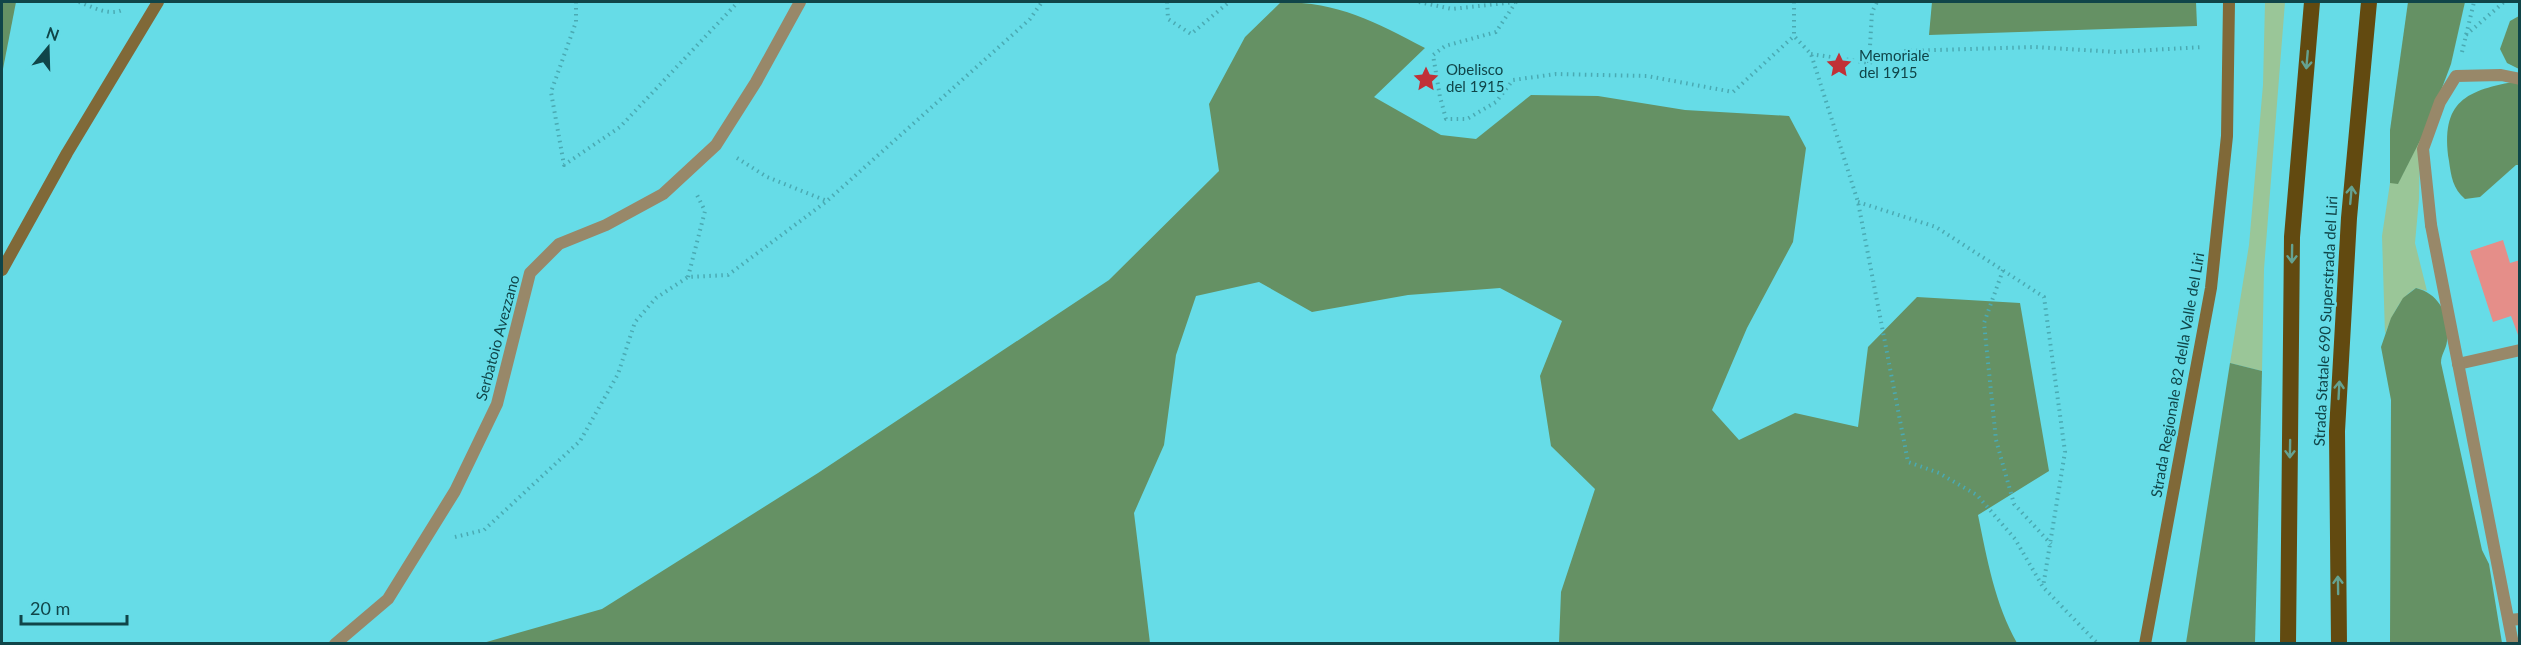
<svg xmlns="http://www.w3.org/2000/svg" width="2521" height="645" font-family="Lato,sans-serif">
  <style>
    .green { fill: #9ac698 }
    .forest { fill: #659164 }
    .building { fill: #e58e89 }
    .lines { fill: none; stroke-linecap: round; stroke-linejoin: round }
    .path { stroke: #4aaab3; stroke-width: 4; stroke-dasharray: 1.5 4.5; stroke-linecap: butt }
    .service { stroke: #988869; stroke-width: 12 }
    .minor { stroke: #988869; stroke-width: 12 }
    .secondary { stroke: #806938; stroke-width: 12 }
    .trunk { stroke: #624a10; stroke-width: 16 }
    .oneway { stroke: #64a291 }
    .labels { text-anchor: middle; stroke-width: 5; stroke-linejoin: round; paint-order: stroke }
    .poi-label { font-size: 15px; fill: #104549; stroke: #66dce7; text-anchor: start }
    .street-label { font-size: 15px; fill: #104549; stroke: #66dce7 }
  </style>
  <rect width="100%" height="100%" fill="#66dce7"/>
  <g class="green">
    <polygon points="2265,2 2285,2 2264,269 2262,371 2230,363 2249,245 2263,85"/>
    <path d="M2420,139l-1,60 -4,44 12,48 -11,-3c-17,10 -24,29 -31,46l-3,-98 8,-53h8z"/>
  </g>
  <g class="forest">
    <polygon points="2,2 16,2 2,74"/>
    <path d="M1281,2c58,0 94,20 144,46l-51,49 67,38 35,4 55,-44 67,1 87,14 104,6 17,32 -13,94 -46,86 -35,82 27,30 56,-27 63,14 10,-80 49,-50 103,6 29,168 -71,44c9,44 17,89 39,128h-458l2,-51 34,-103 -44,-43 -11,-70 22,-55 -62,-33 -92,7 -96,17 -53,-30 -63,14 -20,59 -12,90 -30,68 16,130h-667l119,-34 216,-136 291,-193 110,-109 -10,-67 36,-67z"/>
    <polygon points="1932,2 2196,2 2197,26 1929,35"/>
    <polygon points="2408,2 2465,2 2451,64 2428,125 2398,184 2390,183 2390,130"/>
    <polygon points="2519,16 2520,16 2519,69 2507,63 2500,49 2510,21"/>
    <path d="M2519,81v84h-3l-36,32 -15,2c-12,-10 -14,-23 -16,-38 -9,-60 17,-71 70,-80z"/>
    <path d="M2416,288c24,6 34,28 31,53 -1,9 -6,13 -6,22l41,187 7,14 13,79h-112l1,-243 -10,-53 10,-29 12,-20z"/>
    <polygon points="2230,363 2262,371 2255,643 2186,643"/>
  </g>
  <polygon class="building" points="2503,240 2510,263 2520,260 2520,335 2518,335 2511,316 2493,322 2470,251"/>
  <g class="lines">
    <g class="path">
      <path d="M79,2c14,5 31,15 45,7"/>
      <polyline points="576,2 576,22 551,92 564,165 620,127 738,2"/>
      <polyline points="1167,2 1168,19 1191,34 1229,2"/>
      <polyline points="1419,2 1452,9 1515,2"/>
      <polyline points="1516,2 1496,32 1445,46 1433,55 1440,97 1446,119 1467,119 1496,102 1513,80 1556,74 1647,76 1733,92 1794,36"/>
      <polyline points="1794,2 1794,36 1811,54 1858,202 1908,462 1939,473 1977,495 2015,539 2043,587 2098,644"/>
      <polyline points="2466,35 2504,2"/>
      <polyline points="2462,52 2474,2"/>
      <polyline points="1811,54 1869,63 1904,51 2035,47 2116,52 2203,47"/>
      <polyline points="1869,63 1872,12 1877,2"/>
      <polyline points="737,158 767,177 827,201"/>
      <polyline points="1858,202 1936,227 2044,297 2065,452 2043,587"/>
      <polyline points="2003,270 1984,323 1996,440 2014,504 2051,544"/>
      <polyline points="688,277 705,211 697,195"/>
      <polyline points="455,537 484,530 580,441 618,374 635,322 656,298 688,277 728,275 827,201 1030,19 1042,2"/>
    </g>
    <g class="service">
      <polyline points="2431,225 2423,149 2440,102 2456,76 2501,75 2520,79"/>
      <polyline points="2458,364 2520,350"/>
      <polyline points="2509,620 2520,619"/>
      <polyline points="335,644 388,599 455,491 497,404 530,273 559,244 606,225 663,194 716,145 756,82 800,2"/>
    </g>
    <polyline class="minor" points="2431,225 2513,644"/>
    <g class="secondary">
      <polyline points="2,270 67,153 158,2"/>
      <polyline points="2145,644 2211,288 2227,136 2229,2"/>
    </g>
    <g class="trunk">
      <polyline points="2288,644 2292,237 2312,2"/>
      <polyline points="2339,644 2337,431 2349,218 2369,2"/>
    </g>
  </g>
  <defs><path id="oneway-shaft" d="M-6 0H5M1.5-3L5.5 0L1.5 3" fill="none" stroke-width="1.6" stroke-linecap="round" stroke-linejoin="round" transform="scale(1.5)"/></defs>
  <g class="oneway">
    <use href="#oneway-shaft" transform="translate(2307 60) rotate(95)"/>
    <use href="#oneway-shaft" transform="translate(2351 195) rotate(-85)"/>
    <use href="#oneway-shaft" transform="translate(2292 254) rotate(91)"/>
    <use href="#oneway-shaft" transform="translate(2339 390) rotate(-87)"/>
    <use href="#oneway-shaft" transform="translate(2290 449) rotate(91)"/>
    <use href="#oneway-shaft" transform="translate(2338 585) rotate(-91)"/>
  </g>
  <defs>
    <g id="sight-bare" transform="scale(2.07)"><path d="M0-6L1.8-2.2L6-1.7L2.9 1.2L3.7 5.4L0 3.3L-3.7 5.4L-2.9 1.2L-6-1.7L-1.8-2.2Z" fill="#c13137" stroke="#66dce7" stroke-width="2.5" paint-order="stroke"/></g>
  </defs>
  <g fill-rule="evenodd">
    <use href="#sight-bare" x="1839" y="65"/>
    <use href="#sight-bare" x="1426" y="79"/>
  </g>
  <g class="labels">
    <g class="poi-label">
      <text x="1859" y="61">Memoriale<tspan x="1859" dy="17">del 1915</tspan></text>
      <text x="1446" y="75">Obelisco<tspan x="1446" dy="17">del 1915</tspan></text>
    </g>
    <g class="street-label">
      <text transform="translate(2326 321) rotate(-87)" y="5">Strada Statale 690 Superstrada del Liri</text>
      <text transform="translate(498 338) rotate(-75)" y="5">Serbatoio Avezzano</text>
      <text transform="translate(2178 375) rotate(-80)" y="5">Strada Regionale 82 della Valle del Liri</text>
    </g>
  </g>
  <rect width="2521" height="645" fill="none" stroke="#104549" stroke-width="6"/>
  <g transform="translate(48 48) rotate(19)" stroke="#66dce7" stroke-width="4.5" paint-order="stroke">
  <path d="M0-4.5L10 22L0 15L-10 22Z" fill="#104549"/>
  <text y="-9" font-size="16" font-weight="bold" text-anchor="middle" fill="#104549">N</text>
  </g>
  <path d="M21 615v9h106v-9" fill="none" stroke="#104549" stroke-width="3"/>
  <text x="30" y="615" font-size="18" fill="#104549" stroke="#66dce7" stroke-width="4.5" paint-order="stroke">20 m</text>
</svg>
